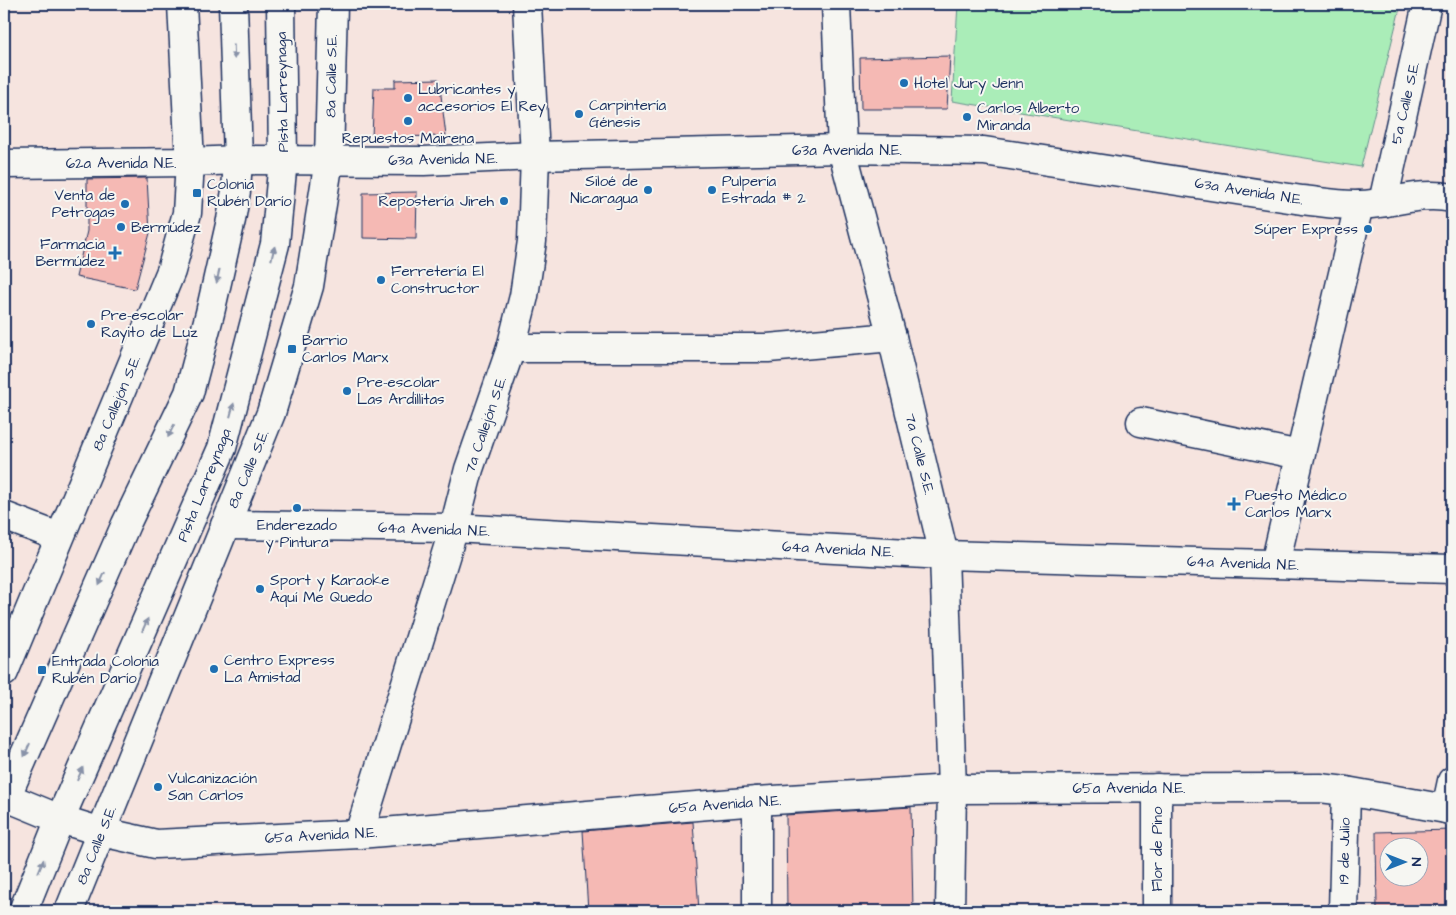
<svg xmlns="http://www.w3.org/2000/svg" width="1456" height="915" font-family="'Architects Daughter',sans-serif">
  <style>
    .green { fill: #aaedb8; stroke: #628e8b }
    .building { fill: #f5b9b4; stroke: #1b2f5e; fill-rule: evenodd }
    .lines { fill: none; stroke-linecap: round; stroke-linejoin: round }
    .street-casing { stroke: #1b2f5e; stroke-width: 31 }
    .secondary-casing { stroke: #1b2f5e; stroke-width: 31 }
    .street { stroke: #f6f6f2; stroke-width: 28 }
    .secondary { stroke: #f6f6f2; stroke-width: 28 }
    .oneway { fill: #8892a8 }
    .poi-dot { fill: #1f6fb2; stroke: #f6f6f2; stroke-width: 2 }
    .labels { text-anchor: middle; stroke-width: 4; stroke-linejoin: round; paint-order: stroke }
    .street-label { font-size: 15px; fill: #1b2f5e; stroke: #f6f6f2 }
    .poi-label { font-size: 15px; fill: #1b2f5e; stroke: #f6f6f2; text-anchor: start }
  </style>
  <rect width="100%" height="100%" fill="#f6e4df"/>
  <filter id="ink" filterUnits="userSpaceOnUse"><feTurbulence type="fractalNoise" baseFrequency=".02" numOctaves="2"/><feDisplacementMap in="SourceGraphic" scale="10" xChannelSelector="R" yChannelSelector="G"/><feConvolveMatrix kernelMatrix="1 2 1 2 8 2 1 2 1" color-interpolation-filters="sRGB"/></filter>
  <g filter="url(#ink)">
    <polygon class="green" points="958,4 1401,4 1361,167 952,101"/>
    <g class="building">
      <polygon points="950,56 947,109 861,109 860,58"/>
      <polygon points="439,79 446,136 372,137 374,88 395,88 395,80"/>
      <polygon points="147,178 150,233 135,289 76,277 87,231 87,179"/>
      <polygon points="417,192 416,239 363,238 363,193"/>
      <polygon points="911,807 913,911 787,911 786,815"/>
      <polygon points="693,822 699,911 588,911 583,831"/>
      <path d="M1452,830v81h-75l-1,-79zM1388,848h30v30h-30z"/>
    </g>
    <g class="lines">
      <g class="street-casing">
        <g id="street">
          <polyline points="836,4 842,149 892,337 944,555 952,789 950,911"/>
          <polyline points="4,164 190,162 238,160"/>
          <polyline points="1386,202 1385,193 1427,4"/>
          <polyline points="511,348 768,348 892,337"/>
          <polyline points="1141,422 1300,455"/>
          <polyline points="4,516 59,537"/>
          <polyline points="225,525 454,528 944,555 1452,569"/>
          <polyline points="1275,564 1359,205"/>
          <polyline points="4,672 171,271 187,213 190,162 182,4"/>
          <polyline points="1157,788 1157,911"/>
          <polyline points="4,796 60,819 102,832 156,844 359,834 757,801 952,789 1320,788 1346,791 1446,809 1452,811"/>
          <polyline points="757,801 757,911"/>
          <polyline points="1446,809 1452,781"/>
          <polyline points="359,834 454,528 469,469 511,348 524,296 532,241 535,156 527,4"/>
          <polyline points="69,911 271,413 309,286 329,160 333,4"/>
          <polyline points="1343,911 1346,791"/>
        </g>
      </g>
      <g class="secondary-casing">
        <g id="secondary">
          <path d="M238,160l186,1 111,-5 307,-7 142,2 318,49c19,2 39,6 58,5 31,-1 61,-14 92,-7"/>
          <polyline points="4,802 126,524 189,393 210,313 231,220 236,191 238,160 233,4"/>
          <polyline points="23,911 60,819 222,448 275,244 283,160 281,4"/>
        </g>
      </g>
      <use href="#street" class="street"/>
      <use href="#secondary" class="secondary"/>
    </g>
    <defs><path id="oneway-solid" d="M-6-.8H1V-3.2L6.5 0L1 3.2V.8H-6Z" transform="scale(1.25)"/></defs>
    <g class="oneway">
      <use href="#oneway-solid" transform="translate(234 52) rotate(88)"/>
      <use href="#oneway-solid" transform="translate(273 253) rotate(-76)"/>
      <use href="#oneway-solid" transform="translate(218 276) rotate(103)"/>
      <use href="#oneway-solid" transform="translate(232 410) rotate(-75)"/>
      <use href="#oneway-solid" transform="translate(171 431) rotate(116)"/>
      <use href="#oneway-solid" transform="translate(102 579) rotate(114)"/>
      <use href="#oneway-solid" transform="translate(145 625) rotate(-66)"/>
      <use href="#oneway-solid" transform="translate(27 750) rotate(114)"/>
      <use href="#oneway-solid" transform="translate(80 774) rotate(-66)"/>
      <use href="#oneway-solid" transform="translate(41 866) rotate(-68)"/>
    </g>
  </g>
  <g class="poi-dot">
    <circle cx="904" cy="83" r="5"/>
    <circle cx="408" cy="98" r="5"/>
    <circle cx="579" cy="114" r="5"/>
    <circle cx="967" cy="117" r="5"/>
    <circle cx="408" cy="121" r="5"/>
    <circle cx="648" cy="190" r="5"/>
    <circle cx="712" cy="190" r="5"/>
    <rect x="192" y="188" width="10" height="10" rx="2.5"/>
    <circle cx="504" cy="201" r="5"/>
    <circle cx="125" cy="204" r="5"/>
    <circle cx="121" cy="227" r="5"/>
    <circle cx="1368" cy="229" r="5"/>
    <path d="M112.5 245.5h5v5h5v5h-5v5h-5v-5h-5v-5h5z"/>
    <circle cx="381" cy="280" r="5"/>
    <circle cx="91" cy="324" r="5"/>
    <rect x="287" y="344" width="10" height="10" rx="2.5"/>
    <circle cx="347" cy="391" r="5"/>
    <path d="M1231.5 496.5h5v5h5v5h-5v5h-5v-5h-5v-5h5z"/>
    <circle cx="297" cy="508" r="5"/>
    <circle cx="260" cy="589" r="5"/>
    <circle cx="214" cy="669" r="5"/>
    <rect x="37" y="665" width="10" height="10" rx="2.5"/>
    <circle cx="158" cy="787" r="5"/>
  </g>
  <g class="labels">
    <g class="street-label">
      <text transform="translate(331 76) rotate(-89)" y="5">8a Calle S.E.</text>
      <text transform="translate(282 92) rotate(-91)" y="5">Pista Larreynaga</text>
      <text transform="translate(1405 103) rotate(-77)" y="5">5a Calle S.E.</text>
      <text x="847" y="155">63a Avenida N.E.</text>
      <text transform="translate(443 159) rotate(-1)" y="5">63a Avenida N.E.</text>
      <text x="121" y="168">62a Avenida N.E.</text>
      <text transform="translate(1249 191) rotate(9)" y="5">63a Avenida N.E.</text>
      <text transform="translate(116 403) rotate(-67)" y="5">8a Callejón S.E.</text>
      <text transform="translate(485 425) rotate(-71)" y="5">7a Callejón S.E.</text>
      <text transform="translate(920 454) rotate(76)" y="5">7a Calle S.E.</text>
      <text transform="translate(248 469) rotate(-67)" y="5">8a Calle S.E.</text>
      <text transform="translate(204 485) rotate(-68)" y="5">Pista Larreynaga</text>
      <text transform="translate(434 529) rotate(2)" y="5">64a Avenida N.E.</text>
      <text transform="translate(838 549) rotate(3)" y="5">64a Avenida N.E.</text>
      <text transform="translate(1243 563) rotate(2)" y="5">64a Avenida N.E.</text>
      <text x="1129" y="793">65a Avenida N.E.</text>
      <text transform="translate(725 804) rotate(-4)" y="5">65a Avenida N.E.</text>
      <text transform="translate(321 835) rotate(-3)" y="5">65a Avenida N.E.</text>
      <text transform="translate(96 845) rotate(-68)" y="5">8a Calle S.E.</text>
      <text transform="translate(1157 849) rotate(-90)" y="5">Flor de Pino</text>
      <text transform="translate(1344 851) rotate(-89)" y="5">19 de Julio</text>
    </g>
    <g class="poi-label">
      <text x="914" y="88">Hotel Jury Jenn</text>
      <text x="418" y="94">Lubricantes y<tspan x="418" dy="17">accesorios El Rey</tspan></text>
      <text x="589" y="110">Carpintería<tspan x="589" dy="17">Génesis</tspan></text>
      <text x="977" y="113">Carlos Alberto<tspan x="977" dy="17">Miranda</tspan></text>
      <text x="408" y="143" text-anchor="middle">Repuestos Mairena</text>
      <text x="638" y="186" text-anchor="end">Siloé de<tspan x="638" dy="17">Nicaragua</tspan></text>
      <text x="722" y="186">Pulpería<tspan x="722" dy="17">Estrada # 2</tspan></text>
      <text x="207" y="189">Colonia<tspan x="207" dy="17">Rubén Darío</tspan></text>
      <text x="115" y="200" text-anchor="end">Venta de<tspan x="115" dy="17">Petrogas</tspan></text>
      <text x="494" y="206" text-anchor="end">Repostería Jireh</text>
      <text x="131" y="232">Bermúdez</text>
      <text x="1358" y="234" text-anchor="end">Súper Express</text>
      <text x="105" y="249" text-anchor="end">Farmacia<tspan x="105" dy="17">Bermúdez</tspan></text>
      <text x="391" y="276">Ferretería El<tspan x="391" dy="17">Constructor</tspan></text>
      <text x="101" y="320">Pre-escolar<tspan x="101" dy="17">Rayito de Luz</tspan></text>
      <text x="302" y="345">Barrio<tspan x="302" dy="17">Carlos Marx</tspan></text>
      <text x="357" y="387">Pre-escolar<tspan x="357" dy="17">Las Ardillitas</tspan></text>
      <text x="1245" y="500">Puesto Médico<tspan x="1245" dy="17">Carlos Marx</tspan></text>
      <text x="297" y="530" text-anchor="middle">Enderezado<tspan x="297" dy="17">y Pintura</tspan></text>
      <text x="270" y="585">Sport y Karaoke<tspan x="270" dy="17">Aquí Me Quedo</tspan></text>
      <text x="224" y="665">Centro Express<tspan x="224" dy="17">La Amistad</tspan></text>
      <text x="52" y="666">Entrada Colonia<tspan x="52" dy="17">Rubén Darío</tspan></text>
      <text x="168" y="783">Vulcanización<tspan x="168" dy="17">San Carlos</tspan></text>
    </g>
  </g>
  <rect width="1456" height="915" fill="none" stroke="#f6f6f2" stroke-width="20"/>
  <rect x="10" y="10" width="1436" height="895" fill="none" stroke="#1b2f5e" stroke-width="2" filter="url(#ink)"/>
  <g transform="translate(1404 862) rotate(90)"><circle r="24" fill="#f6f6f2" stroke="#9ea6b7"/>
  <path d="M0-4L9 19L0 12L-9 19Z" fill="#1f6fb2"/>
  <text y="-8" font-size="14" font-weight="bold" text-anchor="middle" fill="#1b2f5e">N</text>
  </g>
</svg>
